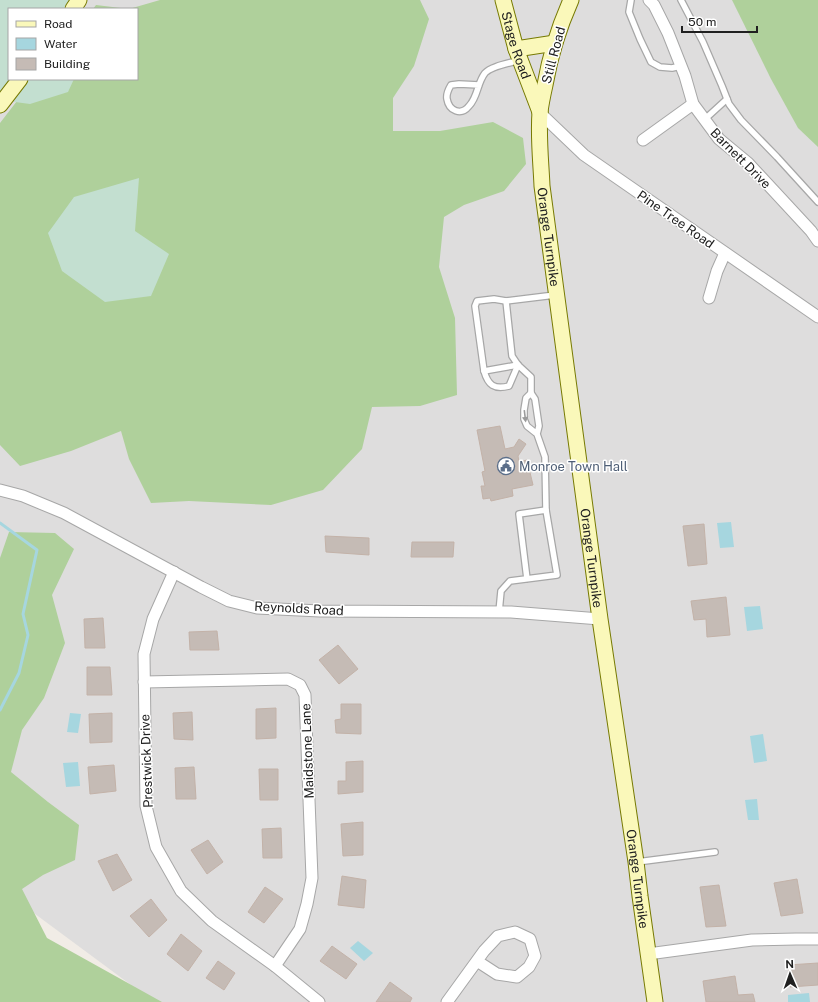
<svg xmlns="http://www.w3.org/2000/svg" width="818" height="1002" font-family="'Public Sans',sans-serif">
  <style>
    .residential { fill: #dedddd }
    .forest { fill: #afd09b }
    .wetland { fill: #c3dfd0 }
    .water { fill: #a6d6df }
    .lines { fill: none; stroke-linecap: round; stroke-linejoin: round }
    .stream { stroke: #a6d6df; stroke-width: 3 }
    .building { fill: #c5bbb5; stroke: #c3b2a8 }
    .lane-casing { stroke: #a7a7a7; stroke-width: 8 }
    .street-casing { stroke: #a7a7a7; stroke-width: 13 }
    .secondary-casing { stroke: #777a03; stroke-width: 17 }
    .lane { stroke: #fff; stroke-width: 5.5 }
    .street { stroke: #fff; stroke-width: 11 }
    .secondary { stroke: #faf8ba; stroke-width: 15 }
    .oneway { fill: #9b9b9b }
    .labels { text-anchor: middle; stroke-width: 3; stroke-linejoin: round; paint-order: stroke }
    .street-label { font-size: 13px; fill: #202020; stroke: #fff }
    .service-label { font-size: 13px; fill: #4e5e75; stroke: #fff; text-anchor: start }
  </style>
  <rect width="100%" height="100%" fill="#f1ece6"/>
  <polygon class="residential" points="0,0 9,9 9,79 137,79 137,9 73,9 79,0 818,0 818,1002 154,1002 0,888"/>
  <g class="forest">
    <polygon points="160,0 420,0 429,19 414,66 393,98 393,131 440,131 493,122 523,138 526,164 504,191 464,205 444,217 439,267 455,318 457,395 420,406 372,407 362,449 323,490 271,505 189,501 151,503 129,459 121,431 71,451 20,466 0,445 0,123 34,79 137,79 137,9 93,9 96,5 129,9"/>
    <polygon points="732,0 818,0 818,147 798,128 771,79"/>
    <polygon points="9,532 55,533 74,549 52,595 65,643 44,698 22,730 11,772 48,802 79,825 75,860 43,875 22,889 47,938 162,1002 0,1002 0,558"/>
  </g>
  <g class="wetland">
    <polygon points="0,0 78,0 83,9 9,9 9,79 74,79 68,92 30,104 0,100"/>
    <polygon points="139,178 135,231 169,254 151,296 105,302 62,271 48,233 74,197"/>
  </g>
  <g class="water">
    <polygon points="731,522 734,547 720,548 717,523"/>
    <polygon points="760,606 763,629 747,631 744,607"/>
    <polygon points="70,713 81,714 78,733 67,732"/>
    <polygon points="763,734 767,761 754,763 750,736"/>
    <polygon points="78,762 80,786 66,787 63,763"/>
    <polygon points="757,799 759,820 748,820 745,800"/>
    <polygon points="358,941 373,953 364,961 350,948"/>
    <polygon points="809,993 810,1002 788,1002 788,995"/>
  </g>
  <g class="lines">
    <polyline class="stream" points="0,523 37,550 23,614 28,635 19,673 0,710"/>
  </g>
  <g class="building">
    <polygon points="500,426 505,449 514,447 519,439 526,444 518,456 519,462 527,460 533,485 512,489 513,496 491,501 490,498 483,499 481,486 485,486 482,472 485,471 477,430"/>
    <polygon points="704,524 707,564 688,566 683,526"/>
    <polygon points="325,536 369,538 369,555 326,552"/>
    <polygon points="412,542 454,542 453,557 411,557"/>
    <polygon points="726,597 730,635 707,637 706,619 694,620 691,601"/>
    <polygon points="103,618 105,648 85,648 84,619"/>
    <polygon points="217,631 219,650 190,650 189,632"/>
    <polygon points="338,645 358,669 339,684 319,660"/>
    <polygon points="87,667 110,667 112,695 87,695"/>
    <polygon points="341,704 361,704 361,734 336,733 335,720 341,719"/>
    <polygon points="276,708 276,738 256,739 256,709"/>
    <polygon points="192,712 193,740 174,739 173,713"/>
    <polygon points="112,713 112,742 90,743 89,714"/>
    <polygon points="363,761 363,792 338,794 338,781 346,781 346,762"/>
    <polygon points="114,765 116,791 90,794 88,767"/>
    <polygon points="194,767 196,799 176,799 175,768"/>
    <polygon points="259,769 278,769 278,800 260,800"/>
    <polygon points="363,822 363,855 343,856 341,824"/>
    <polygon points="281,828 282,858 263,858 262,829"/>
    <polygon points="208,840 223,862 207,874 191,850"/>
    <polygon points="117,854 132,880 113,891 98,861"/>
    <polygon points="342,876 366,880 364,908 338,905"/>
    <polygon points="797,879 803,913 781,916 774,883"/>
    <polygon points="719,885 726,926 706,927 700,887"/>
    <polygon points="265,887 283,899 264,923 248,912"/>
    <polygon points="151,899 167,920 149,937 130,916"/>
    <polygon points="181,934 202,951 188,971 167,954"/>
    <polygon points="332,946 357,964 346,979 320,961"/>
    <polygon points="218,961 235,973 224,990 206,978"/>
    <polygon points="818,963 818,985 790,987 788,965"/>
    <polygon points="735,976 738,995 753,994 755,1002 706,1002 703,981"/>
    <polygon points="390,982 412,998 410,1002 376,1002"/>
  </g>
  <g class="lines">
    <g class="lane-casing">
      <g id="lane">
        <polyline points="631,0 629,12 640,39 651,62 660,67 672,68 681,66"/>
        <polyline points="681,0 703,42 722,86 729,104 741,120 777,157 818,202"/>
        <path d="M479,85l-20,-1 -8,1c-3,5 -5,9 -4,14 2,12 14,17 22,7 9,-9 8,-23 16,-33 6,-7 26,-10 35,-13"/>
        <polyline points="704,120 727,99"/>
        <polyline points="506,301 494,299 477,301 475,306 484,371 518,365"/>
        <path d="M484,371c4,14 10,19 25,15l9,-21"/>
        <polyline points="531,393 531,377 518,365 512,356 506,301 555,295"/>
        <polyline points="537,434 527,426 524,419 524,410 526,398 531,393 535,399 539,426 537,434 545,457 546,510"/>
        <polyline points="499,612 501,591 510,581 557,575 546,510 519,514 527,579"/>
        <polyline points="637,862 715,852"/>
      </g>
    </g>
    <g class="street-casing">
      <g id="street">
        <polyline points="649,0 654,5 668,33 685,76 693,104 719,139 748,163 811,231 818,241"/>
        <polyline points="540,113 584,155 818,317"/>
        <polyline points="643,140 693,104"/>
        <polyline points="709,298 717,271 725,253"/>
        <polyline points="0,490 23,496 64,513 201,587 229,601 257,608 320,611 511,612 600,619"/>
        <polyline points="174,572 153,619 144,654 146,806 156,847 181,891 212,921 275,966 319,1002"/>
        <polyline points="144,682 288,679 300,685 305,695 312,878 307,904 300,929 275,966"/>
        <polyline points="648,954 752,940 796,939 818,939"/>
        <polyline points="447,1002 484,951 498,936 515,932 530,939 535,956 529,967 517,977 497,974 477,961"/>
      </g>
    </g>
    <g class="secondary-casing">
      <g id="secondary">
        <path id="s1" d="M503,0l13,49 24,63"/>
        <path id="s2" d="M571,0c-12,27 -21,56 -26,85 -2,9 -4,18 -5,27 -2,25 1,50 2,74l58,433 36,243 4,34 15,106"/>
        <polyline points="73,9 79,0"/>
        <polyline points="516,49 555,43"/>
        <polyline points="0,105 20,79"/>
      </g>
    </g>
    <use href="#lane" class="lane"/>
    <use href="#street" class="street"/>
    <use href="#secondary" class="secondary"/>
  </g>
  <defs><path id="oneway-solid" d="M-6-.8H1V-3.2L6.5 0L1 3.2V.8H-6Z"/></defs>
  <use class="oneway" href="#oneway-solid" transform="translate(525 416) rotate(83)"/>
  <defs>
    <g id="civic-ring" transform="scale(0.9)"><circle r="9.5" fill="#fff" stroke="#5c6f8a" stroke-width="1.5"/><path d="M-.6-6.5H3V-4.5H.6V-3L4-1V1h2V6H-6V1h2V-1L-.6-3ZM-1.2 2.5V6h2.4V2.5Z" fill="#5c6f8a"/></g>
  </defs>
  <g fill-rule="evenodd">
    <use href="#civic-ring" x="506" y="466"/>
  </g>
  <g class="labels">
    <g class="street-label">
      <text dy="5" stroke="none"><textPath href="#s1" startOffset="47">Stage Road</textPath></text>
      <text transform="translate(553 55) rotate(-75)" y="5">Still Road</text>
      <text transform="translate(741 158) rotate(45)" y="5">Barnett Drive</text>
      <text transform="translate(676 219) rotate(35)" y="5">Pine Tree Road</text>
      <text dy="5" stroke="none"><textPath href="#s2" startOffset="242">Orange Turnpike</textPath></text>
      <text dy="5" stroke="none"><textPath href="#s2" startOffset="566">Orange Turnpike</textPath></text>
      <text transform="translate(299 608) rotate(3)" y="5">Reynolds Road</text>
      <text transform="translate(307 751) rotate(-92)" y="5">Maidstone Lane</text>
      <text transform="translate(146 761) rotate(-92)" y="5">Prestwick Drive</text>
      <text dy="5" stroke="none"><textPath href="#s2" startOffset="890">Orange Turnpike</textPath></text>
    </g>
    <g class="service-label">
      <text x="519" y="471">Monroe Town Hall</text>
    </g>
  </g>
  <rect x="8" y="8" width="130" height="72" fill="#ffffff" stroke="#a6a6a6"/>
  <rect x="16" y="21" width="20" height="6" fill="#faf8ba" stroke="#a6a6a6"/>
  <text x="44" y="28" font-size="12" fill="#202020">Road</text>
  <rect x="16" y="38" width="20" height="12" fill="#a6d6df" stroke="#a6a6a6"/>
  <text x="44" y="48" font-size="12" fill="#202020">Water</text>
  <rect x="16" y="58" width="20" height="12" fill="#c5bbb5" stroke="#a6a6a6"/>
  <text x="44" y="68" font-size="12" fill="#202020">Building</text>
  <g transform="translate(790 974) rotate(358)" stroke="#ffffff" stroke-width="3" paint-order="stroke">
  <path d="M0-3L7 15L0 10L-7 15Z" fill="#202020"/>
  <text y="-6" font-size="11" font-weight="bold" text-anchor="middle" fill="#202020">N</text>
  </g>
  <path d="M682 26v6h75v-6" fill="none" stroke="#202020" stroke-width="2"/>
  <text x="688" y="26" font-size="12" fill="#202020" stroke="#ffffff" stroke-width="3" paint-order="stroke">50 m</text>
</svg>
